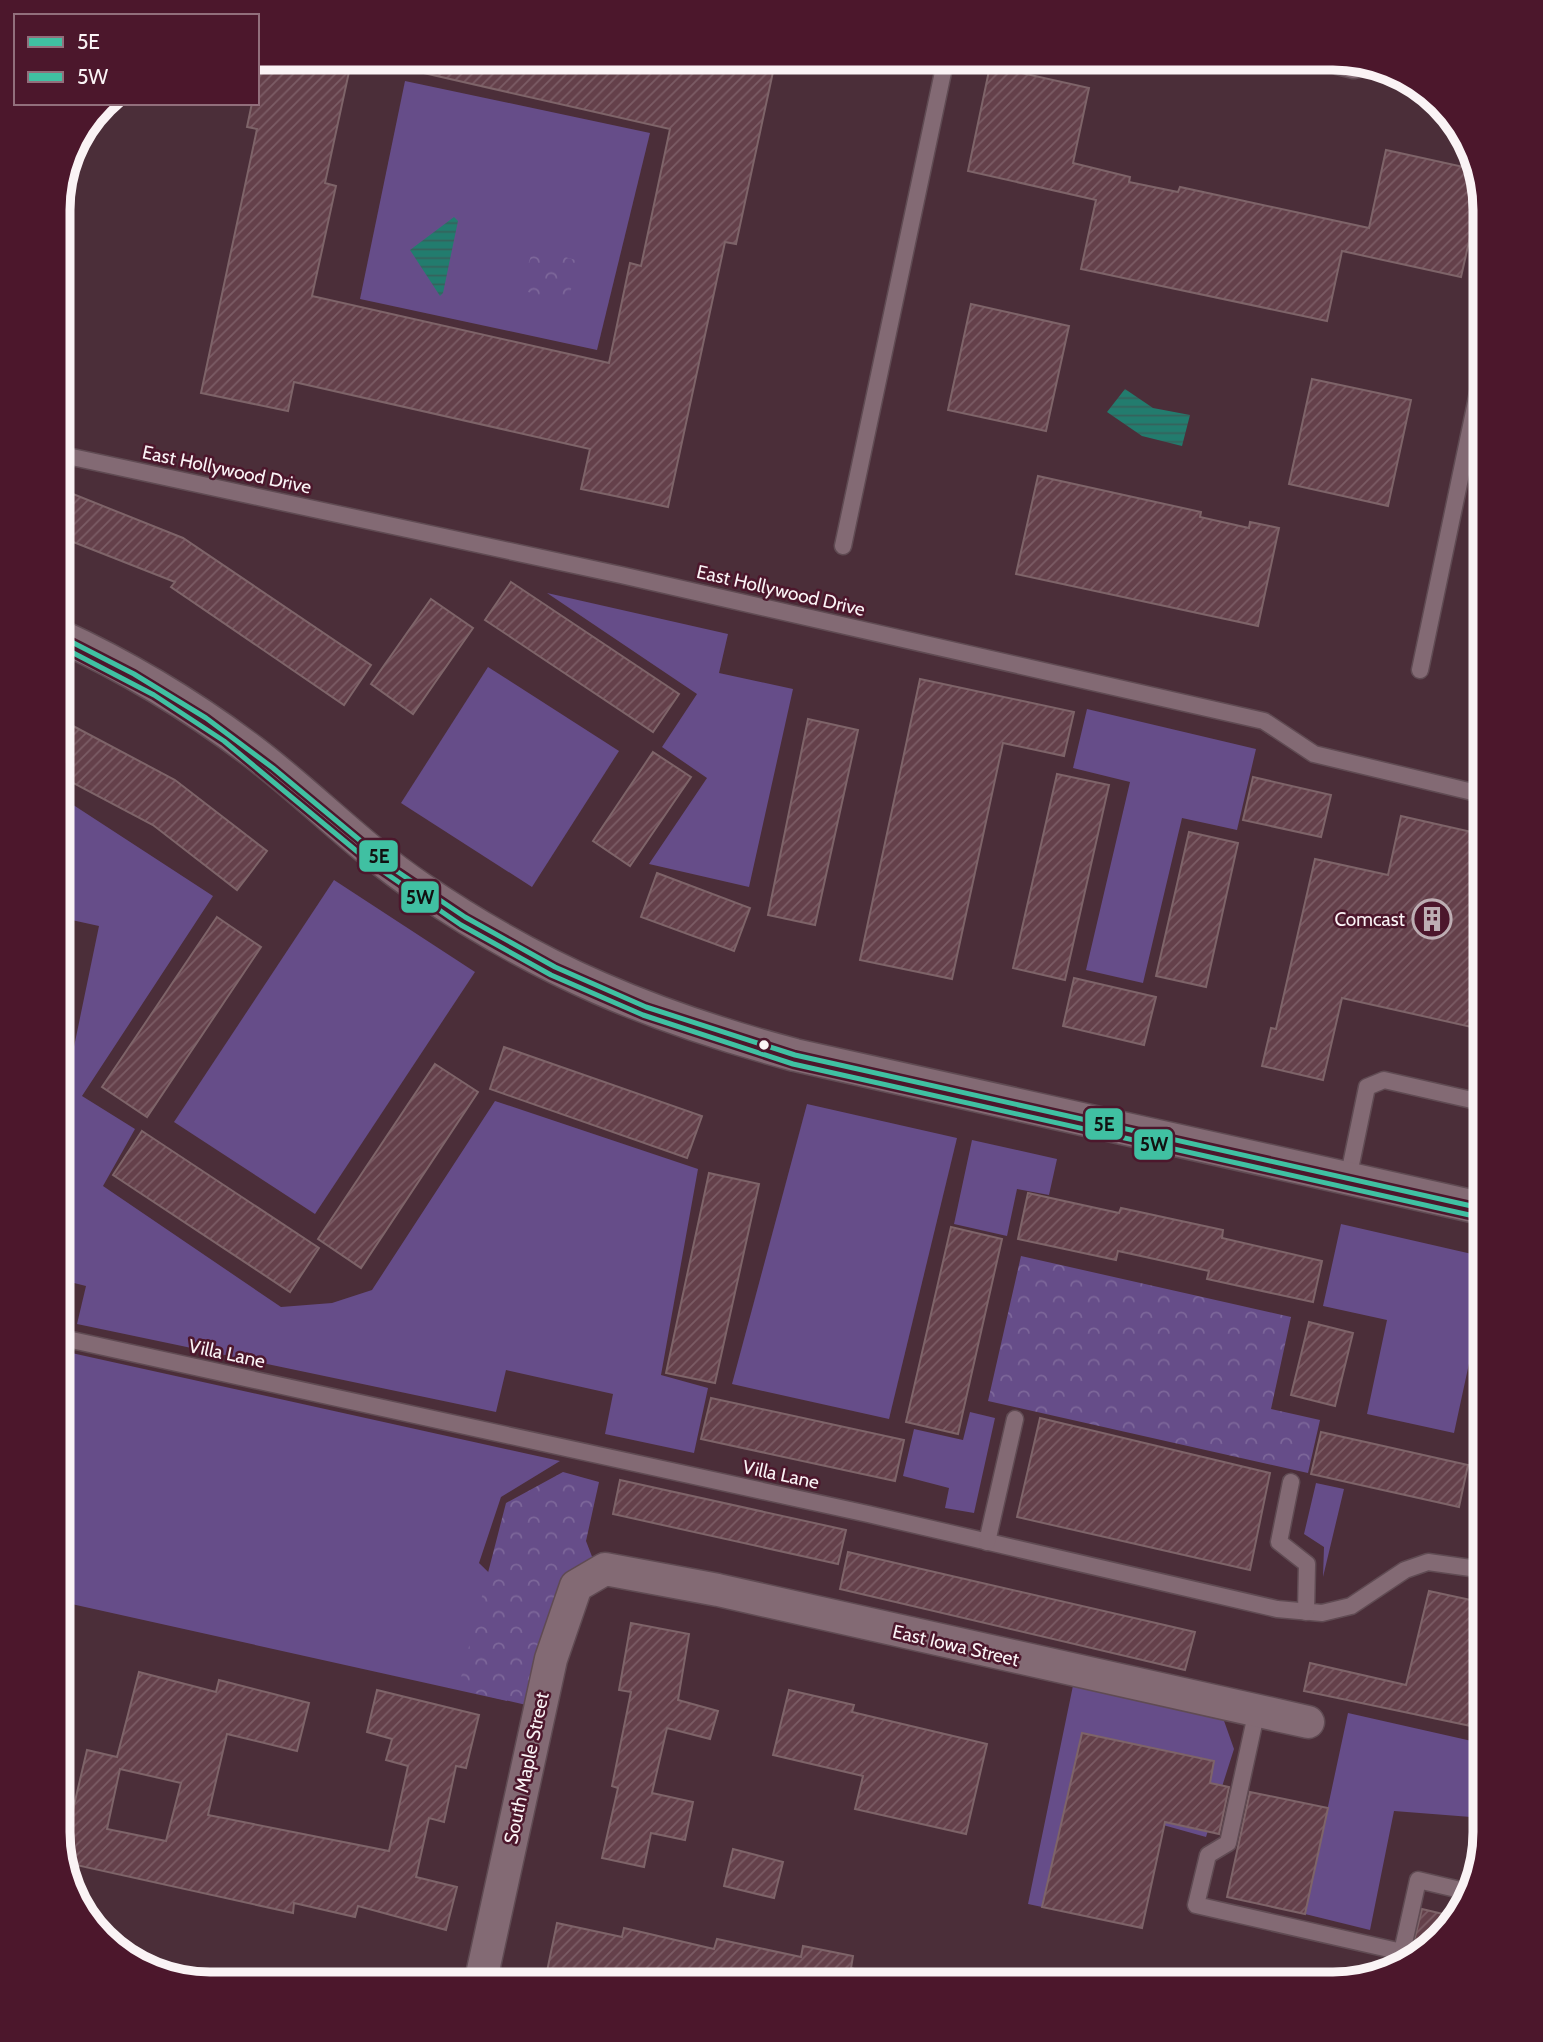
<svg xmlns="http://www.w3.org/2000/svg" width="1543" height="2042" font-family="Cabin,sans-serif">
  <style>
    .green { fill: #664d89 }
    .forest { fill: url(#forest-crowns) }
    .water { fill: url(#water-rules) }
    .building { fill: url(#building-hatch); stroke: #7e6469; stroke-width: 2; fill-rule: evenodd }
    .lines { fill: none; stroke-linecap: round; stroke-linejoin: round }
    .service-casing { stroke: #604b53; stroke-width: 19 }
    .minor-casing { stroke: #604b53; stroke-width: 35 }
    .service { stroke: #836a74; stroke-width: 16 }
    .minor { stroke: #836a74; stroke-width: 32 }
    .bus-1-casing { stroke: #4c172c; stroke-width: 10 }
    .bus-2-casing { stroke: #4c172c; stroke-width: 10 }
    .bus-1 { stroke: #40c0a2; stroke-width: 5 }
    .bus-2 { stroke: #40c0a2; stroke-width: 5 }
    .bus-dot { fill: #faf3f5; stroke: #4c172c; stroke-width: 2.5 }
    .labels { text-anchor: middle; stroke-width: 5; stroke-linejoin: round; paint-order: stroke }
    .street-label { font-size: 19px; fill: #faf3f5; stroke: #4c172c }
    .poi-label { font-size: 19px; fill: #faf3f5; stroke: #4c172c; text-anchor: end }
    .rim { fill: none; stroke: #faf3f5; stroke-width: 9 }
    .line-badge { stroke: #4c172c; stroke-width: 2.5 }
    .pale-badge-label { font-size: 19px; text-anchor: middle; font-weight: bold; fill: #111 }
  </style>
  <defs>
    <pattern id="forest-crowns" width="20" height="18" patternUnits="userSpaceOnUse" patternTransform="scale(1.75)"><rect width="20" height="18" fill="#664d89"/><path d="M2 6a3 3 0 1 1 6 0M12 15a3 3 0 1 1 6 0" fill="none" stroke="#7d679a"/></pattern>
    <pattern id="water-rules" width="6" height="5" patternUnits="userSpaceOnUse" patternTransform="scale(1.75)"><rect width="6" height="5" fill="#227c6e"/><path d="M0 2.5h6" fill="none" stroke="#36625c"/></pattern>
    <pattern id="building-hatch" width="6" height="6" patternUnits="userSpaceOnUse" patternTransform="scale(1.75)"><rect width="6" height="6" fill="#64404a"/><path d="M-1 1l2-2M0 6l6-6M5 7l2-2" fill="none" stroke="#7b5c65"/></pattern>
  </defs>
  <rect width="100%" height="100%" fill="#4b2e39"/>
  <g class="green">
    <polygon points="405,81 650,133 597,350 360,299"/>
    <polygon points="547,593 728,634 719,673 793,689 749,887 649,864 707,778 662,747 697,694"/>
    <polygon points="488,667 619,751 532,887 401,803"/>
    <polygon points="1087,709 1256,749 1237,830 1182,818 1143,983 1086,970 1130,782 1073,768"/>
    <polygon points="58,795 213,896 82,1096 135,1129 103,1186 281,1307 332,1303 372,1290 495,1101 698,1169 661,1375 708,1388 694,1453 605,1434 613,1394 506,1370 496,1412 77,1324 86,1286 58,1279 62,1240 58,1239 58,1124 99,926 58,917"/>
    <polygon points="334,880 475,972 315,1214 174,1122"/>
    <polygon points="807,1104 957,1138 889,1419 732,1384"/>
    <polygon points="972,1140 1057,1159 1049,1195 1017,1189 1007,1236 954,1224"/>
    <polygon points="1341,1224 1485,1257 1485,1347 1473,1345 1454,1433 1367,1414 1387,1320 1323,1306"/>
    <polygon points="58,1350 560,1461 501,1497 479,1563 527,1610 507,1701 58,1601"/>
    <polygon points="970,1412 995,1418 974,1513 945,1508 949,1488 903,1476 914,1429 963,1440"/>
    <polygon points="1316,1483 1344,1489 1323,1577 1324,1547 1304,1534"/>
    <polygon points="1076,1671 1217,1701 1234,1749 1206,1837 1163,1825 1156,1866 1057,1844 1042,1907 1028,1904"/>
    <polygon points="1348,1713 1485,1744 1485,1757 1471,1817 1394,1811 1370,1930 1305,1914"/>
  </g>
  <g class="forest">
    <polygon points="533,248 579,261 567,303 521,290"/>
    <polygon points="1021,1256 1291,1317 1271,1409 1320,1420 1308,1473 988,1401"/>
    <polygon points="563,1472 599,1482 586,1541 596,1567 535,1707 458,1689 506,1503"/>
  </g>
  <g class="water">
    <polygon points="454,217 458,221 443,293 440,296 410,250"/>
    <polygon points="1125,389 1153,408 1190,415 1182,446 1142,436 1107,412"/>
  </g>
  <g class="building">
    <polygon points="261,58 352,58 325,183 336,186 312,296 609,363 630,263 641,266 670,129 406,69 408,58 776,58 736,244 725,242 668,507 581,489 590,449 294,382 288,411 201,393 257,129 247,127 252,103 257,103"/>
    <polygon points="990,66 1089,88 1073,163 1130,177 1129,182 1178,192 1180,187 1369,228 1386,150 1473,169 1480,193 1461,277 1342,251 1327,321 1081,269 1096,200 968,171"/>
    <polygon points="971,304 1069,326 1046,431 948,410"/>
    <polygon points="1312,379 1411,400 1388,506 1289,484"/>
    <polygon points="1038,476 1201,512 1200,517 1249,528 1250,522 1279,528 1258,626 1016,574"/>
    <polygon points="58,488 183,538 371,665 344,705 171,587 175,582 58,536"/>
    <polygon points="511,582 679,694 653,732 485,620"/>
    <polygon points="431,599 473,628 413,714 371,684"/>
    <polygon points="920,679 1074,712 1064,756 1003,743 952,979 860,960"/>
    <polygon points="58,718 175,780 267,851 237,890 153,825 58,775"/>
    <polygon points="808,719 858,730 815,925 768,915"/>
    <polygon points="653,752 691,777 630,866 593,841"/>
    <polygon points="1057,774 1109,785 1065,980 1013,968"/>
    <polygon points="1253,777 1331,795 1321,837 1243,820"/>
    <polygon points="1401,816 1485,835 1485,1030 1342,998 1323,1080 1262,1066 1271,1028 1276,1029 1315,859 1388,875"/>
    <polygon points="1189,832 1238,843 1206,987 1156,976"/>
    <polygon points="657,873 750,908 734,951 641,917"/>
    <polygon points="217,917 261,947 147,1117 102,1087"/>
    <polygon points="1074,978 1156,997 1144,1045 1063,1026"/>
    <polygon points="504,1047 702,1116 687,1158 490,1089"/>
    <polygon points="435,1064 478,1092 361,1268 318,1239"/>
    <polygon points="142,1131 319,1248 290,1292 113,1175"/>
    <polygon points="709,1173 759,1184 715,1383 666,1373"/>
    <polygon points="1028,1193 1119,1213 1121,1208 1223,1230 1222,1238 1322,1261 1313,1302 1207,1279 1209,1271 1118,1251 1116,1260 1018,1239"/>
    <polygon points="951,1227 1002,1239 958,1434 906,1422"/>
    <polygon points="1309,1322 1353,1333 1335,1406 1291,1395"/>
    <polygon points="711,1398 904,1440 895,1481 701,1439"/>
    <polygon points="1040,1418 1270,1473 1250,1570 1017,1517"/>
    <polygon points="1321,1432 1468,1465 1459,1507 1311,1474"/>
    <polygon points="620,1480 846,1530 838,1564 613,1514"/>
    <polygon points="848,1552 1195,1632 1185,1670 840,1589"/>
    <polygon points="1429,1591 1485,1603 1485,1729 1304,1691 1310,1663 1406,1685"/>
    <polygon points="631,1623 689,1634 678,1700 718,1711 710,1739 667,1728 652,1793 693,1802 685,1840 651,1833 644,1867 602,1858 618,1788 612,1786 631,1692 619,1690"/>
    <path d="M139,1672l77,20 3,-12 90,23 -12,48 -70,-17 -19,81 181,36 19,-85 -22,-6 6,-21 -25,-7 10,-42 102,25 -13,53 -10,-2 -12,56 -15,-4 -13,59 41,10 -11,43 -88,-24 -3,11 -61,-14 -1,10 -226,-50 -9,-31v-17l13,3 16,-68 30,7zM120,1769l61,14 -15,58 -59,-12z"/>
    <polygon points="789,1690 854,1705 852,1712 987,1744 966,1834 855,1809 863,1776 773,1755"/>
    <polygon points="1082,1733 1214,1761 1210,1783 1229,1787 1219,1834 1165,1822 1142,1928 1042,1907"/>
    <polygon points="1250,1792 1328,1808 1305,1914 1227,1897"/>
    <polygon points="733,1849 783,1862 774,1898 724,1886"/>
    <polygon points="1422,1909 1456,1917 1417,1959 1409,1961"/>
    <polygon points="557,1923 622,1937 624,1928 714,1949 717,1939 801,1957 803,1946 853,1956 851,1968 869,1973 868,1984 562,1984 545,1981"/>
  </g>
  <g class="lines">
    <g class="service-casing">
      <g id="service">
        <polyline points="58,454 621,575 1264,721 1314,754 1485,795"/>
        <polyline points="843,546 946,58"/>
        <polyline points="1420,670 1485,359"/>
        <polyline points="1481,794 1485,776"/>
        <polyline points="1348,1179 1367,1087 1384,1080 1485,1103"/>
        <polyline points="58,1337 868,1514 1277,1609 1322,1613 1351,1606 1405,1570 1428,1562 1485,1570"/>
        <polyline points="1291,1482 1279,1542 1307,1564 1306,1612"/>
        <polyline points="987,1542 1015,1419"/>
        <polyline points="1257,1710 1228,1843 1208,1855 1196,1905 1402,1952 1418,1880 1469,1892"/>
      </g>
    </g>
    <g class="minor-casing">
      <g id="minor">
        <polyline points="1338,58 1354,62"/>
        <path d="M58,635c70,32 133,70 194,116 58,44 108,97 168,137 122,83 233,129 375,167l690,154"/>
        <polyline points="480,1984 551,1659 576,1586 605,1569 718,1590 1308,1722"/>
      </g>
    </g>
    <use href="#service" class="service"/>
    <use href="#minor" class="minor"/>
    <g class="bus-1-casing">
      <polyline id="bus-1" points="58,635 134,674 206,718 273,768 398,872 465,917 555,967 646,1007 795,1055 1485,1209"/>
    </g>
    <g class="bus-2-casing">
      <polyline id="bus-2" points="58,645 154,695 224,741 371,863 461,925 551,975 643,1015 793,1064 1483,1218"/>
    </g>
    <use href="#bus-1" class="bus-1"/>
    <use href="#bus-2" class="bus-2"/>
  </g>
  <defs>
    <g id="building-ring" transform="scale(2.0125)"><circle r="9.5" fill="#4c172c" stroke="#bdaeb3" stroke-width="1.5"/><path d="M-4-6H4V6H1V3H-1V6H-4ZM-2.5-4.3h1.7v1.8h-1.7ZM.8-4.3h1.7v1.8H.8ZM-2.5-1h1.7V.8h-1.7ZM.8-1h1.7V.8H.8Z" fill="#bdaeb3"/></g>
  </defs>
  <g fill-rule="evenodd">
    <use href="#building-ring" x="1432" y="919"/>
  </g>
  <circle class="bus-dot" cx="764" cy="1045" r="6"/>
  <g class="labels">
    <g class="street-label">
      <text transform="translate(227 469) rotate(12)" y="7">East Hollywood Drive</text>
      <text transform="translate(781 590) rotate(13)" y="7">East Hollywood Drive</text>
      <text transform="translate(227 1353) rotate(12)" y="7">Villa Lane</text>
      <text transform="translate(781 1474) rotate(12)" y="7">Villa Lane</text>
      <text transform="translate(956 1645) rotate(13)" y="7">East Iowa Street</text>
      <text transform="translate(526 1768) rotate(-78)" y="7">South Maple Street</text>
    </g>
    <g class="poi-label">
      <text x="1405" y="926">Comcast</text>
    </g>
  </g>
  <path d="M0 0H1543V2042H0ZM210 70H1333A140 140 0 0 1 1473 210V1832A140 140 0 0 1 1333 1972H210A140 140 0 0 1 70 1832V210A140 140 0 0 1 210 70Z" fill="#4c172c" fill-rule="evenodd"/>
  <path class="rim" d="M210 70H1333A140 140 0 0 1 1473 210V1832A140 140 0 0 1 1333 1972H210A140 140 0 0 1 70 1832V210A140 140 0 0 1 210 70Z"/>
  <g class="line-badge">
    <rect x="358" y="839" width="41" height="34" rx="7" fill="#40c0a2"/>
    <rect x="400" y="880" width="40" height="34" rx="7" fill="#40c0a2"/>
    <rect x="1084" y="1107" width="40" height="34" rx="7" fill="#40c0a2"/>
    <rect x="1133" y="1128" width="41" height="33" rx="7" fill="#40c0a2"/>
  </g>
  <g class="pale-badge-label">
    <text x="379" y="863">5E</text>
    <text x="420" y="904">5W</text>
    <text x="1104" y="1131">5E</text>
    <text x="1154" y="1151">5W</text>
  </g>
  <rect x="14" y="14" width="245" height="91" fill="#4c172c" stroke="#926f7c" stroke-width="2"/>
  <rect x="28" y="37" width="35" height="10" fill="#40c0a2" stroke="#926f7c" stroke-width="2"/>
  <text x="77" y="49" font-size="21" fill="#faf3f5">5E</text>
  <rect x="28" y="72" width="35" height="10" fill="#40c0a2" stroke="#926f7c" stroke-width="2"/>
  <text x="77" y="84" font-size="21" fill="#faf3f5">5W</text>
</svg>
